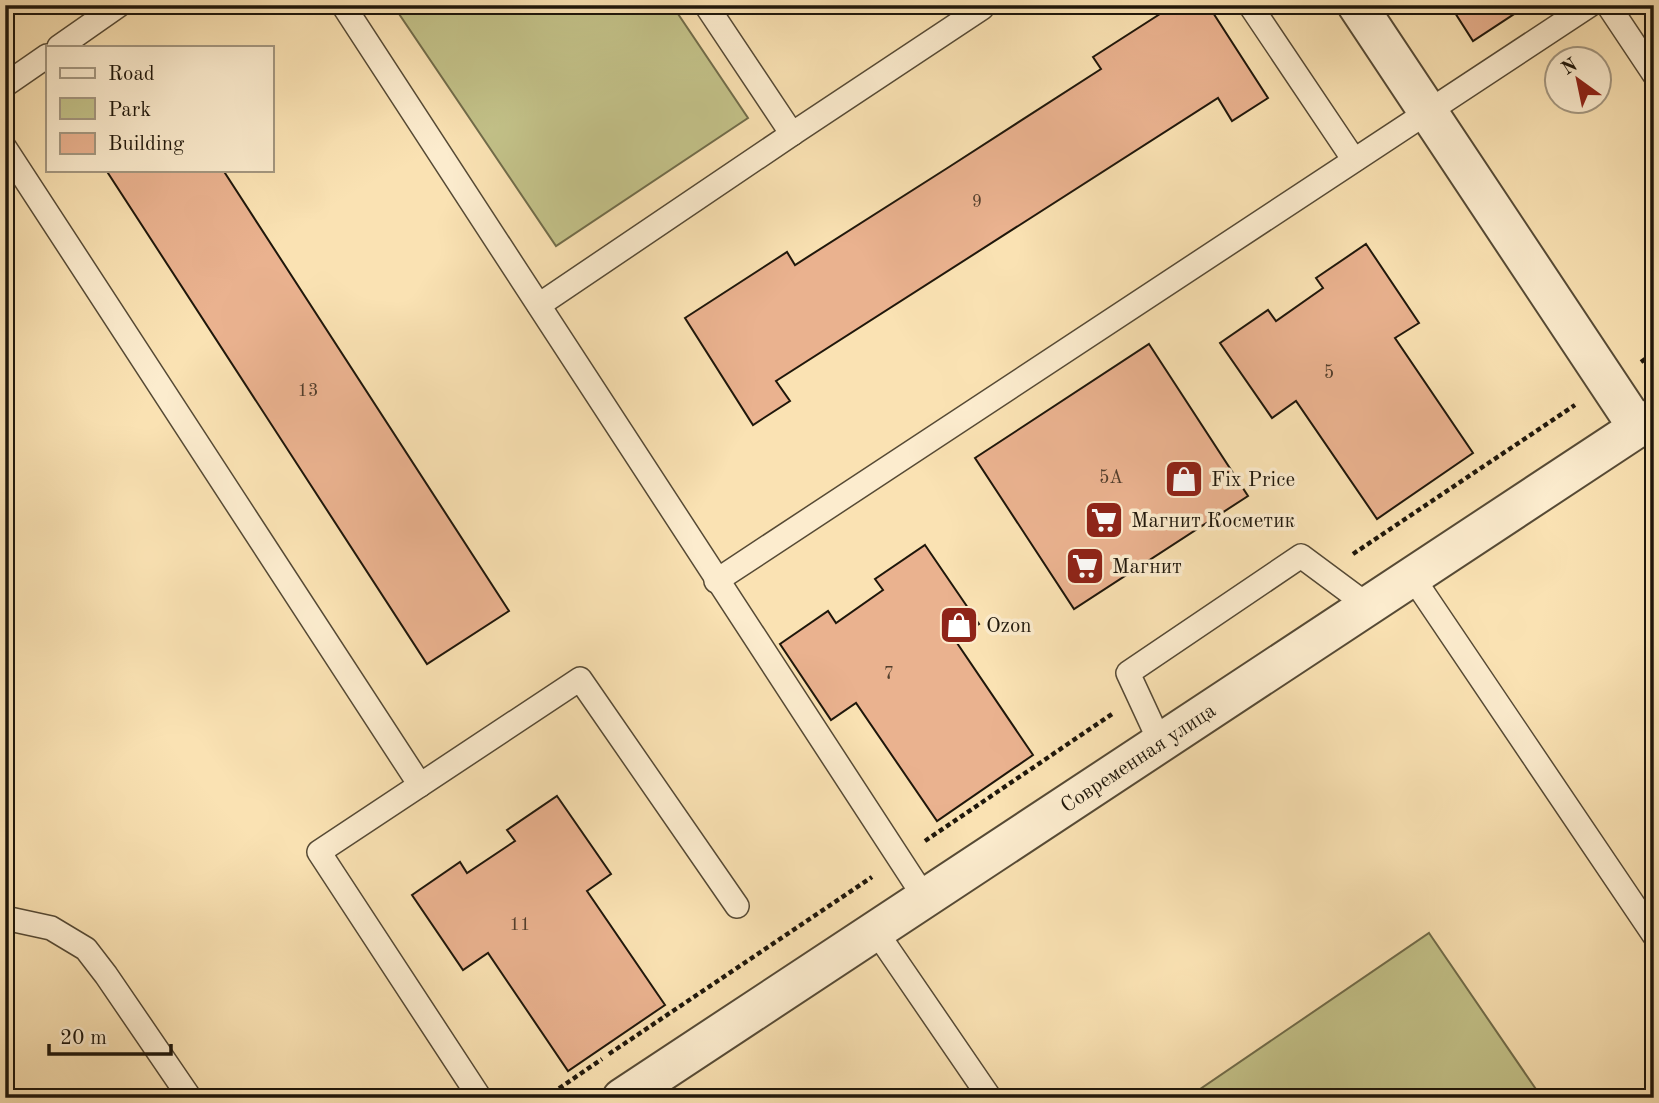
<svg xmlns="http://www.w3.org/2000/svg" width="1659" height="1103" font-family="'Old Standard TT',serif">
  <style>
    .green { fill: #c3c289; stroke: #716c4a; stroke-width: 2 }
    .building { fill: #eab28f; stroke: #1f170b; stroke-width: 2 }
    .lines { fill: none; stroke-linecap: round; stroke-linejoin: round }
    .service-casing { stroke: #564a35; stroke-width: 26 }
    .minor-casing { stroke: #564a35; stroke-width: 42 }
    .path { stroke: #1f170b; stroke-width: 4.5; stroke-dasharray: 5 3.5; stroke-linecap: butt }
    .service { stroke: #fcecce; stroke-width: 23 }
    .minor { stroke: #fcecce; stroke-width: 38 }
    .labels { text-anchor: middle; stroke-width: 7; stroke-linejoin: round; paint-order: stroke }
    .number-label { font-size: 18px; fill: #523e2c }
    .poi-label { font-size: 21px; fill: #1f170b; stroke: #fcecce; text-anchor: start }
    .street-label { font-size: 21px; fill: #1f170b; stroke: #fcecce }
  </style>
  <rect width="100%" height="100%" fill="#fae2b3"/>
  <filter id="stains"><feTurbulence type="fractalNoise" baseFrequency=".00286" numOctaves="4"/><feColorMatrix values="0 0 0 0 .2 0 0 0 0 .09 0 0 0 0 .02 0 0 0 .5 -.17"/></filter>
  <radialGradient id="worn" r=".72"><stop offset=".6" stop-color="#630" stop-opacity="0"/><stop offset="1" stop-color="#630" stop-opacity=".3"/></radialGradient>
  <g class="green">
    <polygon points="393,5 672,5 748,118 556,246"/>
    <polygon points="1429,933 1542,1098 1187,1098"/>
  </g>
  <g class="building">
    <polygon points="1174,5 1208,5 1268,98 1232,121 1218,98 776,381 790,401 753,425 685,318 787,252 795,265 949,167 1101,69 1093,57"/>
    <polygon points="1450,5 1528,5 1473,41"/>
    <polygon points="106,170 223,170 509,611 427,664"/>
    <polygon points="1366,244 1419,323 1395,338 1473,453 1377,519 1296,401 1272,418 1220,343 1268,310 1276,321 1323,288 1316,278"/>
    <polygon points="1149,344 1248,496 1074,609 975,458"/>
    <polygon points="925,545 979,624 955,640 1033,755 937,821 856,703 831,720 780,644 828,611 836,623 883,590 875,579"/>
    <polygon points="557,796 611,874 587,891 665,1005 568,1071 488,953 463,970 412,895 460,862 467,873 515,841 507,830"/>
  </g>
  <g class="lines">
    <g class="service-casing">
      <g id="service">
        <polyline points="343,5 925,898"/>
        <polyline points="706,5 792,134 982,8 980,5"/>
        <polyline points="1250,5 1354,160"/>
        <polyline points="1608,5 1654,74"/>
        <polyline points="59,47 119,5"/>
        <polyline points="5,85 47,56"/>
        <polyline points="5,148 420,785"/>
        <polyline points="539,305 792,134"/>
        <polyline points="1411,575 1654,935"/>
        <polyline points="716,581 1590,5"/>
        <polyline points="1160,742 1128,673 1301,556 1367,605"/>
        <polyline points="5,918 51,928 86,949 106,975 190,1098"/>
        <polyline points="875,930 990,1098"/>
        <polyline points="480,1098 319,852 580,679 737,906"/>
      </g>
    </g>
    <g class="minor-casing">
      <g id="minor">
        <polyline points="1357,5 1638,428"/>
        <path id="s1" d="M622,1098l1032,-681"/>
      </g>
    </g>
    <g class="path">
      <polyline points="1641,362 1654,353"/>
      <polyline points="1353,554 1575,405"/>
      <polyline points="925,841 1112,714"/>
      <polyline points="609,1054 872,877"/>
      <polyline points="545,1098 602,1059"/>
    </g>
    <use href="#service" class="service"/>
    <use href="#minor" class="minor"/>
  </g>
  <defs>
    <g id="shop-square" transform="scale(2.0125)"><rect x="-9" y="-9" width="18" height="18" rx="4" fill="#8f2418" stroke="#fcecce"/><path d="M-5-2.5h2.3a2.7 3.5 0 0 1 5.4 0H5L5.5 6h-11ZM-1.5-2.5h3a1.5 2.3 0 0 0-3 0Z" fill="#fff"/></g>
    <g id="supermarket-square" transform="scale(2.0125)"><rect x="-9" y="-9" width="18" height="18" rx="4" fill="#8f2418" stroke="#fcecce"/><path d="M-6-5.5h2.5l.6 2H6L4.5 2H-2.5L-4.4-4H-6ZM-1.5 3.2a1.3 1.3 0 1 0 .1 0ZM3 3.2a1.3 1.3 0 1 0 .1 0Z" fill="#fff"/></g>
  </defs>
  <g fill-rule="evenodd">
    <use href="#shop-square" x="1184" y="479"/>
    <use href="#supermarket-square" x="1104" y="520"/>
    <use href="#supermarket-square" x="1085" y="566"/>
    <use href="#shop-square" x="959" y="625"/>
  </g>
  <g class="labels">
    <g class="number-label">
      <text x="977" y="207">9</text>
      <text x="1329" y="378">5</text>
      <text x="308" y="396">13</text>
      <text x="1111" y="483">5А</text>
      <text x="889" y="679">7</text>
      <text x="520" y="930">11</text>
    </g>
    <g class="poi-label">
      <text x="1211" y="486">Fix Price</text>
      <text x="1131" y="527">Магнит Косметик</text>
      <text x="1112" y="573">Магнит</text>
      <text x="986" y="632">Ozon</text>
    </g>
    <g class="street-label">
      <text dy="7" stroke="none"><textPath href="#s1" startOffset="618">Современная улица</textPath></text>
    </g>
  </g>
  <rect width="1659" height="1103" fill="none" stroke="#fae2b3" stroke-width="28"/>
  <rect x="7" y="7" width="1645" height="1089" fill="none" stroke="#1f170b" stroke-width="3.5"/>
  <rect x="14" y="14" width="1631" height="1075" fill="none" stroke="#1f170b" stroke-width="2"/>
  <rect x="46" y="46" width="228" height="126" fill="#fcecce" stroke="#a49780" stroke-width="2"/>
  <rect x="60" y="68" width="35" height="10" fill="#fcecce" stroke="#a49780" stroke-width="2"/>
  <text x="108" y="80" font-size="21" fill="#1f170b">Road</text>
  <rect x="60" y="98" width="35" height="21" fill="#c3c289" stroke="#a49780" stroke-width="2"/>
  <text x="108" y="116" font-size="21" fill="#1f170b">Park</text>
  <rect x="60" y="133" width="35" height="21" fill="#eab28f" stroke="#a49780" stroke-width="2"/>
  <text x="108" y="150" font-size="21" fill="#1f170b">Building</text>
  <g transform="translate(1578 80) rotate(327)"><circle r="33" fill="#fcecce" stroke="#a49780" stroke-width="2"/>
  <path d="M0-5L12 26L0 18L-12 26Z" fill="#8f2418"/>
  <text y="-10" font-size="19" font-weight="bold" text-anchor="middle" fill="#1f170b">N</text>
  </g>
  <path d="M49 1044v10h122v-10" fill="none" stroke="#1f170b" stroke-width="3.5"/>
  <text x="60" y="1044" font-size="21" fill="#1f170b" stroke="#fcecce" stroke-width="5" paint-order="stroke">20 m</text>
  <rect width="100%" height="100%" filter="url(#stains)"/>
  <rect width="100%" height="100%" fill="url(#worn)"/>
</svg>
